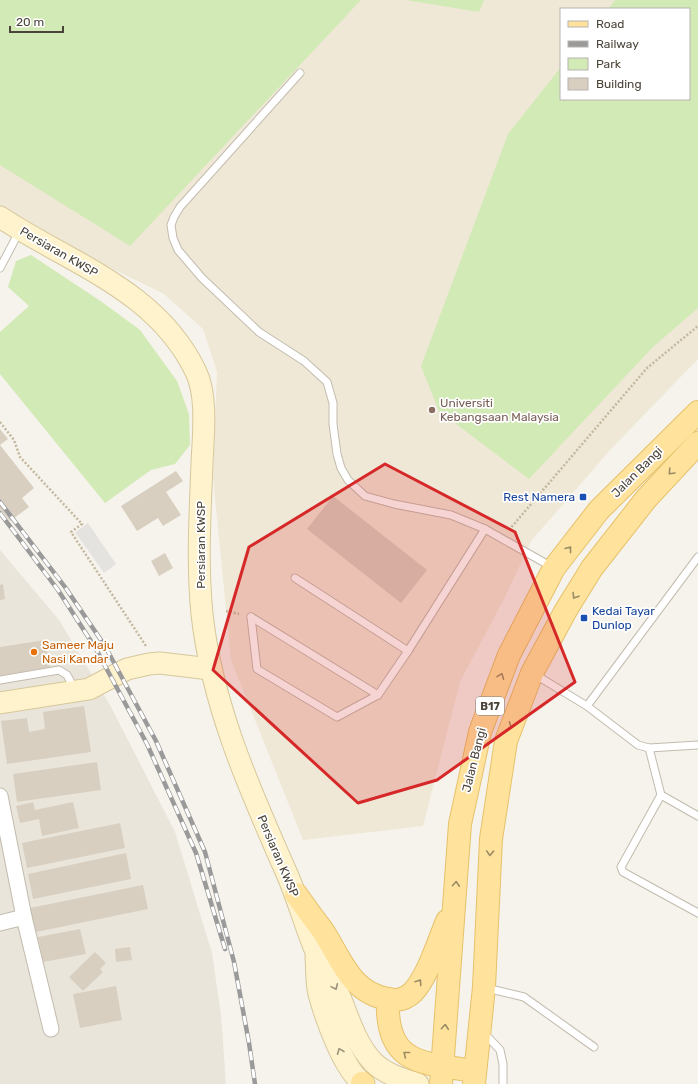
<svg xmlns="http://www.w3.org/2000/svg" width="698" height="1084" font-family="Rubik,sans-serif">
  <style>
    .residential { fill: #eae5da }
    .education { fill: #efe8d6; fill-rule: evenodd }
    .green { fill: #d2eab5 }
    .parking { fill: #e5e3e0 }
    .building { fill: #d8cfc1 }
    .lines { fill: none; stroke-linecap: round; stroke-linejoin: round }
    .lane-casing { stroke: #c2bbae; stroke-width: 9 }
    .street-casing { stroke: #c2bbae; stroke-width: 17 }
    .secondary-casing { stroke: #d6c79b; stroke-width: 23 }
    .primary-casing { stroke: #e6c16a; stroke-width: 24 }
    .path { stroke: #c4b79f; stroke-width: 2.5; stroke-dasharray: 2 2; stroke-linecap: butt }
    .lane { stroke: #fff; stroke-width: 7 }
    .street { stroke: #fff; stroke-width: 15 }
    .secondary { stroke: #fff3cd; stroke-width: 21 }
    .primary { stroke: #ffe39c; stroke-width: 22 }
    .rail-casing { stroke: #9a9a9a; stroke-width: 4.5 }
    .rail { stroke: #fff; stroke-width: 3; stroke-dasharray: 9; stroke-linecap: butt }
    .oneway { stroke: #9c8c66 }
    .oneway2 { stroke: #9c937c }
    .marked { fill: #d62828; fill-opacity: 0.2; stroke: #d62828; stroke-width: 3; stroke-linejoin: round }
    .education-dot { fill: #8d6e63; stroke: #fff; stroke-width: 1.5 }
    .transit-dot { fill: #1a4fb4; stroke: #fff; stroke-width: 1.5 }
    .food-dot { fill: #e8710a; stroke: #fff; stroke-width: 1.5 }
    .labels { text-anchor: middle; stroke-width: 3.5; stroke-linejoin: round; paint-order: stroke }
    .shield { fill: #fff; stroke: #817c74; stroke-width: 1 }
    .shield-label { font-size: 11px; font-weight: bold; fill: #4b4439 }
    .street-label { font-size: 12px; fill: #4b4439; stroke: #fff }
    .education-label { font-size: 12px; fill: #785e54; stroke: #fff; text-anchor: start }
    .transit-label { font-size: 12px; fill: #164399; stroke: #fff; text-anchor: end }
    .food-label { font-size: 12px; fill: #c56008; stroke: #fff; text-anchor: start }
  </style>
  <rect width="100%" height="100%" fill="#f6f3ec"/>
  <polygon class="residential" points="0,550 59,620 110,705 175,832 212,953 221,1015 226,1084 0,1084"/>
  <path class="education" d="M0,0h698v359l-86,89 -80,92 -28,59 -44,83 -37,144 -120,14 -72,-180 -18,-183 4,-105 -14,-43 -39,-35 -92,-45 -72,-43zM561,9h128v90h-128z"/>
  <g class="green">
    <polygon points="0,0 361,0 130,246 0,165"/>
    <polygon points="406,0 484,0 479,12"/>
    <polygon points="615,0 698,0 698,308 653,347 529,479 439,411 421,366 508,134 561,67 561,99 689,99 689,9 608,9"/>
    <polygon points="31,255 102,302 140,330 177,381 189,414 190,445 175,464 151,470 105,503 0,374 0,332 29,306 8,287 16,261"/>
  </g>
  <polygon class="parking" points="88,523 116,564 104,573 75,532 73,534"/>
  <g class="building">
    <polygon points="0,429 8,439 0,445 34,488 22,498 29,507 10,521 0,509"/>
    <polygon points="176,471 183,481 166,492 181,515 163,526 158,518 137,531 121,506"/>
    <polygon points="333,496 427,570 401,603 307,529"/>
    <polygon points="165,553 173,568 159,576 151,561"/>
    <polygon points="3,584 5,599 0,600 0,585"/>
    <polygon points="45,640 50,667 0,676 0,647"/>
    <polygon points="84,706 91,752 7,764 1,721 27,718 29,732 45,729 43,712"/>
    <polygon points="97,762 101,790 17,802 13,774"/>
    <polygon points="33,802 35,810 73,802 79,828 42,836 39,819 20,823 16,806"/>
    <polygon points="120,823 125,848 27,868 22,843"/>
    <polygon points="126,853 131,879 33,899 28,874"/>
    <polygon points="143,885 148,909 36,932 30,908"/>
    <polygon points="80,929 86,954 43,962 38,937"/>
    <polygon points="130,947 132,960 116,962 115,949"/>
    <polygon points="95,952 106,963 100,969 103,972 83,991 69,977"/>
    <polygon points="116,986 122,1020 80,1028 73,994"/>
  </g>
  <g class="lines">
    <g class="lane-casing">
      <g id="lane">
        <polyline points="300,73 180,207 174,217 171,225 173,238 178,250 202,278 259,332 304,361 327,382 333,403 333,424 337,454 341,468 348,480 365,496 394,504 451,515 485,529 552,567"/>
        <polyline points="0,268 20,230"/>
        <polyline points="295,578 408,651"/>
        <polyline points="251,617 257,669 337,717 378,695 408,651 485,529"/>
        <polyline points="251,617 378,695"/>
        <polyline points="534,674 587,706 638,745 649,748 698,745"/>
        <polyline points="0,680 59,670 67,675 75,690"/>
        <polyline points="587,706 698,557"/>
        <polyline points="649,748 661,795 621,867 623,872 698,913"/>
        <polyline points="661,795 698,816"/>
        <polyline points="486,988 524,997 594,1047"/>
        <polyline points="484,1033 500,1050 503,1064 503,1084"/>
      </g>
    </g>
    <g class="street-casing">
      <g id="street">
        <polyline points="0,796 24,917 51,1029"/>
        <polyline points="0,923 24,917"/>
      </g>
    </g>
    <g class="secondary-casing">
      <g id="secondary">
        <path d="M0,217c71,47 157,73 196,155 12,25 7,65 6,92 -2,50 -5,100 0,150 10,92 48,176 85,260 11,25 18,52 29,78 4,11 12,20 18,31 12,25 19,58 39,79 12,12 29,17 45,22"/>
        <polyline points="0,703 89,689 127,669 149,664 160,663 210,669"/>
        <path d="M316,957c1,12 0,26 3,37 6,22 25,78 45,90"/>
      </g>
    </g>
    <g class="primary-casing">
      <g id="primary">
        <path d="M296,894c9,13 18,25 27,37 18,28 28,62 65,68 9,2 17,1 25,-7 15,-16 25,-50 34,-71"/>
        <path d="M388,999c-3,66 34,64 87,72"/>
        <polyline points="362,1083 363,1084"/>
        <polyline points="441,1084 460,824 480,732 509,655 554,568 599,510 698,412"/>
        <polyline points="474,1084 484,987 491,839 506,741 532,673 566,610 592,568 646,499 698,443"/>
      </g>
    </g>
    <g class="path">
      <polyline points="0,422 14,440 20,457 82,524 71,532 146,646"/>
      <polyline points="509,530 647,368 698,326"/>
      <polyline points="226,611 239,614"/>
    </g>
    <use href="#lane" class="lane"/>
    <use href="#street" class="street"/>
    <use href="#secondary" class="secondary"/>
    <use href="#primary" class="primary"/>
    <g class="rail-casing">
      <g id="rail">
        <polyline points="0,502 65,587 105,646 156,741 205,852 234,962 249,1043 255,1084"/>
        <polyline points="0,513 58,590 96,649 147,744 196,853 225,949"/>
      </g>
    </g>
    <use href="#rail" class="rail"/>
  </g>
  <defs><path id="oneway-chevron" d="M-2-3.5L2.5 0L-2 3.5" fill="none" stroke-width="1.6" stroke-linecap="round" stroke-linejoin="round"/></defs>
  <g class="oneway">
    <use href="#oneway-chevron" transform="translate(671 472) rotate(133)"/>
    <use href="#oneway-chevron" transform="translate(569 549) rotate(-52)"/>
    <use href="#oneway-chevron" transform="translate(575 596) rotate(122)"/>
    <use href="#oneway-chevron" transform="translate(501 676) rotate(-69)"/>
    <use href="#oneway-chevron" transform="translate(512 725) rotate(111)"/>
    <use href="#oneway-chevron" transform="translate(490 853) rotate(92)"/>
    <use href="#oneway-chevron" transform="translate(456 884) rotate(-86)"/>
    <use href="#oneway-chevron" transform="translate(419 982) rotate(-56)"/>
    <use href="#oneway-chevron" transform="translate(445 1027) rotate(-85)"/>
    <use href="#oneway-chevron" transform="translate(406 1054) rotate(-142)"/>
  </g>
  <g class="oneway2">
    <use href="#oneway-chevron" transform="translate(335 987) rotate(66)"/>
    <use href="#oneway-chevron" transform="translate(340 1051) rotate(-112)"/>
  </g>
  <path class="marked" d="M385,464l130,68 60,150 -138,98 -79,23 -145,-133 36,-123z"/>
  <circle class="education-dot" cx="432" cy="410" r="4"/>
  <g class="transit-dot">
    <rect x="579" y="493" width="8" height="8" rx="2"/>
    <rect x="580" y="614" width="8" height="8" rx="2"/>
  </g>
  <circle class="food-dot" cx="34" cy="652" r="4"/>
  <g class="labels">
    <rect class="shield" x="476" y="697" width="28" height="18" rx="3"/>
    <g class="shield-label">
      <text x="490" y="710">B17</text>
    </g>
    <g class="street-label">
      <text transform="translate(59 252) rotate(30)" y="4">Persiaran KWSP</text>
      <text transform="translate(637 472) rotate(-45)" y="4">Jalan Bangi</text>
      <text transform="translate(201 545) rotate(-90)" y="4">Persiaran KWSP</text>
      <text transform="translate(474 760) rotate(-76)" y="4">Jalan Bangi</text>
      <text transform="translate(278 856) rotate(67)" y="4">Persiaran KWSP</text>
    </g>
    <g class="education-label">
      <text x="440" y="407">Universiti<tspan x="440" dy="14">Kebangsaan Malaysia</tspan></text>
    </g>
    <g class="transit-label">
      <text x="575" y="501">Rest Namera</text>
      <text x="592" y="615" text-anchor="start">Kedai Tayar<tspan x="592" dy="14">Dunlop</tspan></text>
    </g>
    <g class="food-label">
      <text x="42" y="649">Sameer Maju<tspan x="42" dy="14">Nasi Kandar</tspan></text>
    </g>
  </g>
  <rect x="560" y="8" width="130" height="92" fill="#ffffff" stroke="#b7b4b0"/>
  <rect x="568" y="21" width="20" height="6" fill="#ffe39c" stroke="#b7b4b0"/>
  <text x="596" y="28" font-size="12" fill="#4b4439">Road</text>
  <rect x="568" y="41" width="20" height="6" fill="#9a9a9a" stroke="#b7b4b0"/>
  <text x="596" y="48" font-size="12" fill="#4b4439">Railway</text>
  <rect x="568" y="58" width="20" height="12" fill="#d2eab5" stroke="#b7b4b0"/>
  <text x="596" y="68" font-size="12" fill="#4b4439">Park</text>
  <rect x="568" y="78" width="20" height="12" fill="#d8cfc1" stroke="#b7b4b0"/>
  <text x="596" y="88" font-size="12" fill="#4b4439">Building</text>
  <path d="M10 26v6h53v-6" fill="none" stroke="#4b4439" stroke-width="2"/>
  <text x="16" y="26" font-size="12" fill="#4b4439" stroke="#ffffff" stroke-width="3" paint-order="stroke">20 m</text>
</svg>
